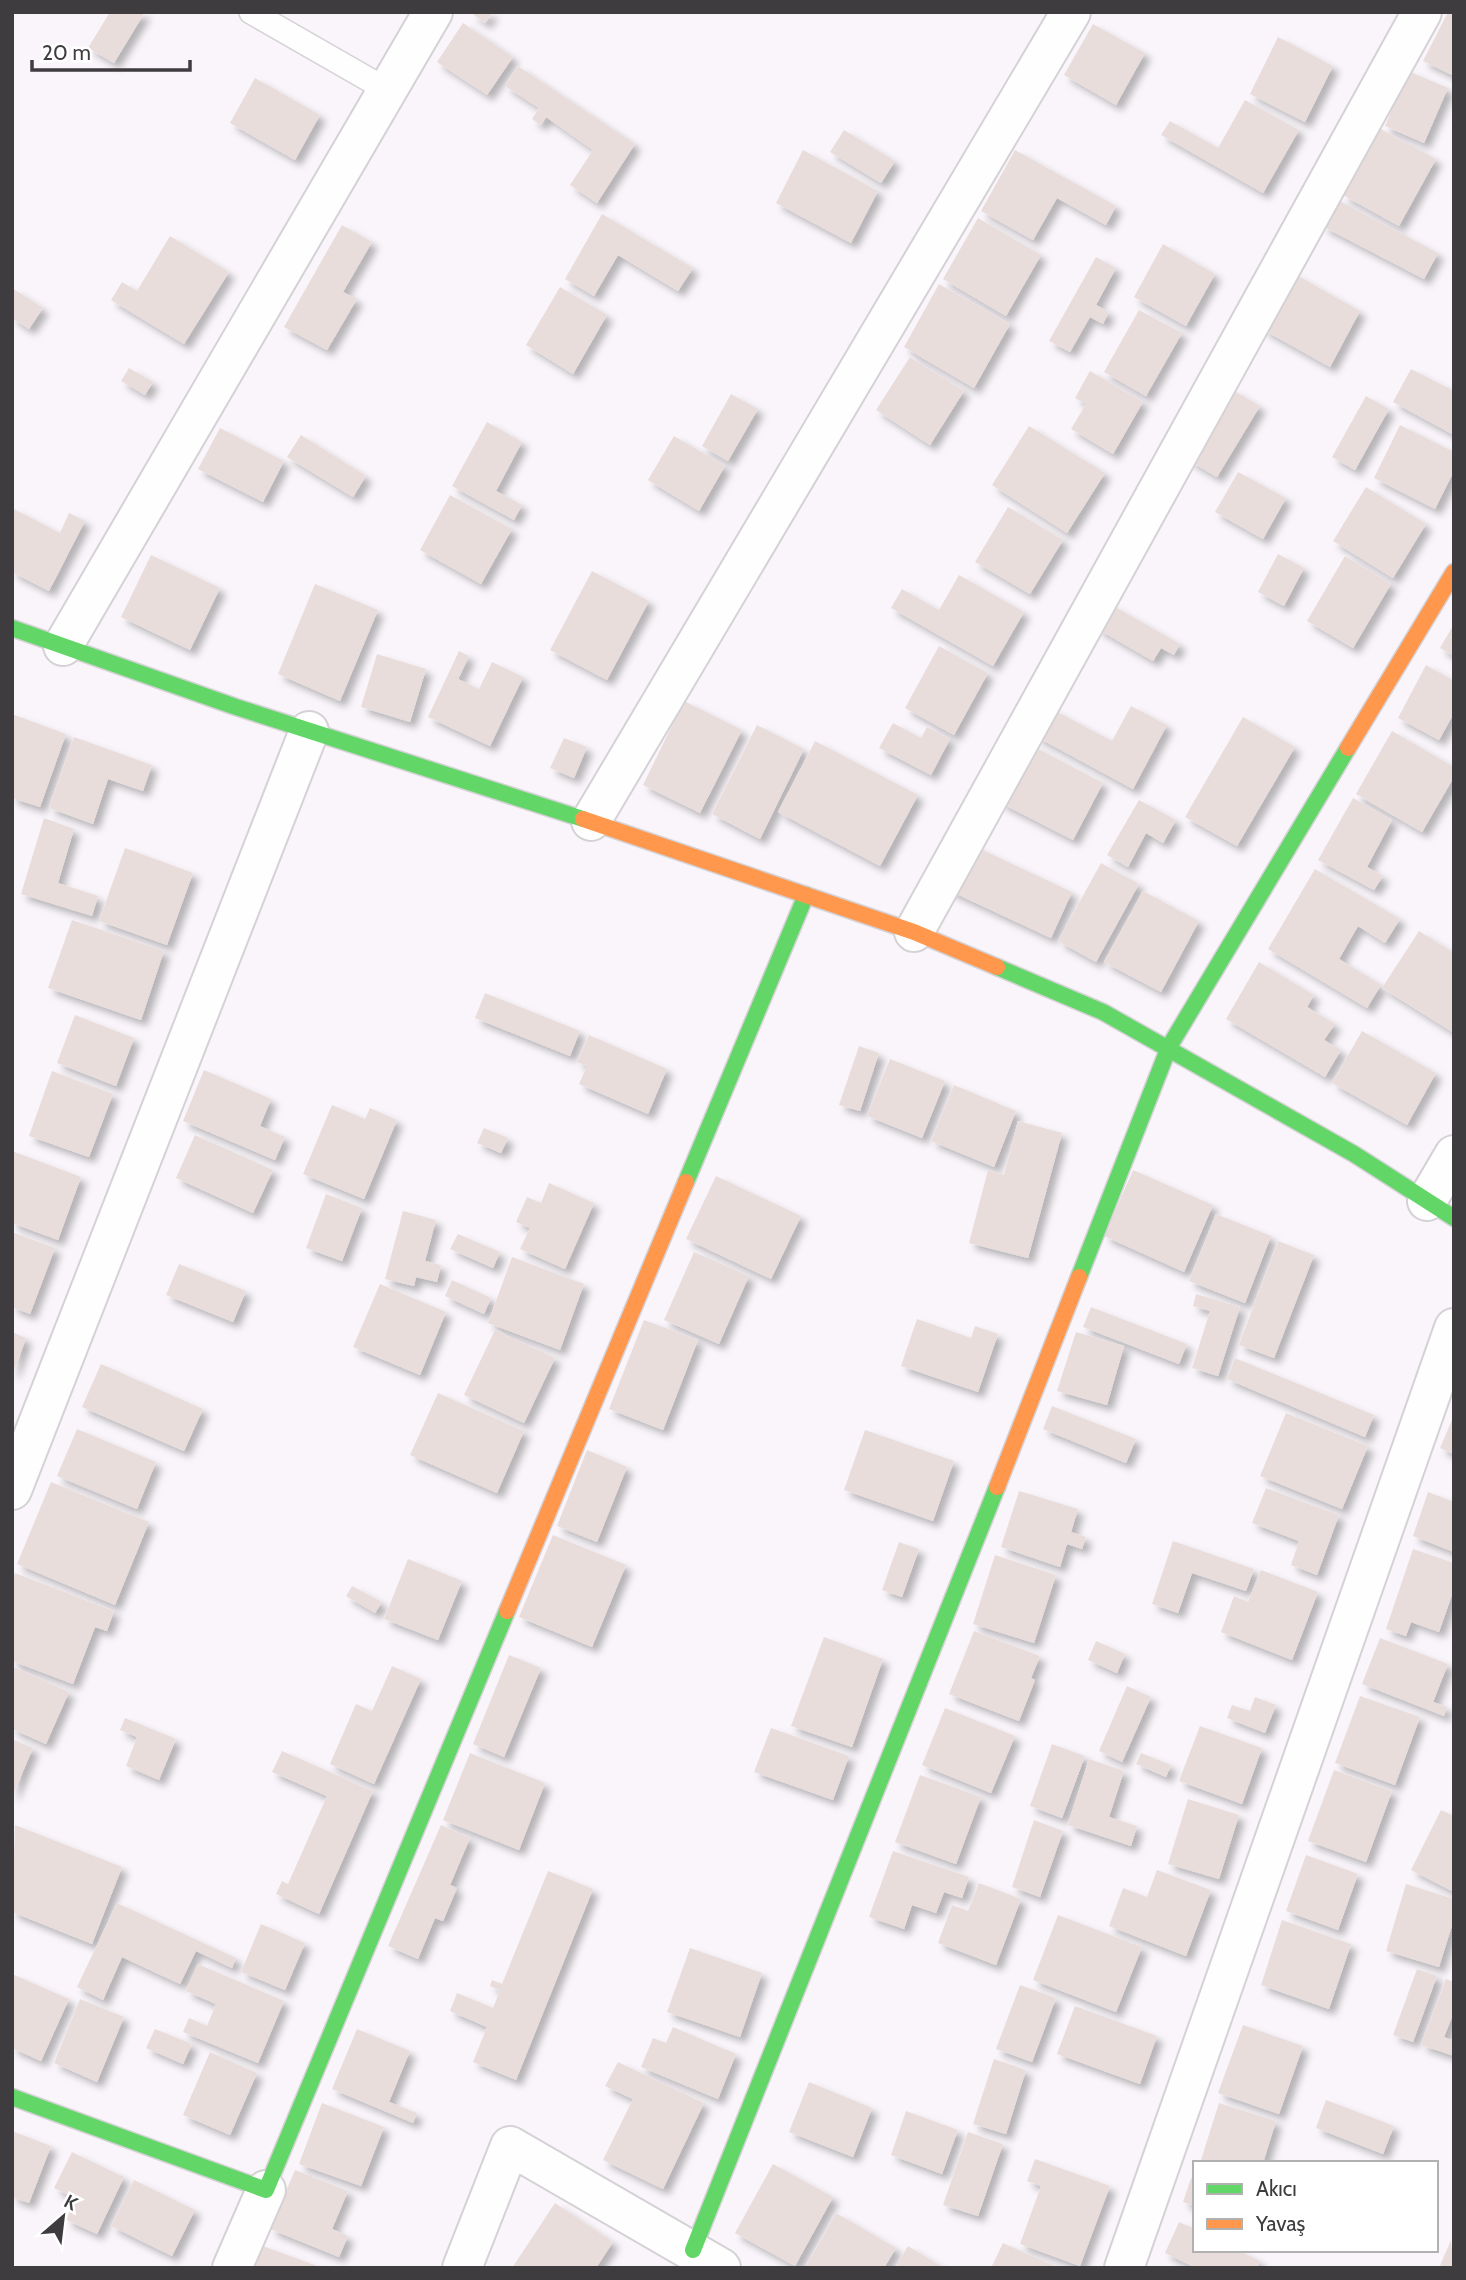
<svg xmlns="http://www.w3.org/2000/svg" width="1466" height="2280" font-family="Cabin,sans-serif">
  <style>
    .building { fill: #e9dddc; filter: url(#shadow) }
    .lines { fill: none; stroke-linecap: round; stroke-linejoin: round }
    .lane-casing { stroke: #d5d2d6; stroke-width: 26 }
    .street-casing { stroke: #d5d2d6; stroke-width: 42 }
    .fast-casing { stroke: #d5d2d6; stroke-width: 19 }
    .slow-casing { stroke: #d5d2d6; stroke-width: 19 }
    .lane { stroke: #fefefe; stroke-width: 23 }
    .street { stroke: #fefefe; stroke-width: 38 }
    .fast { stroke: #63d668; stroke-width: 16 }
    .slow { stroke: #ff974d; stroke-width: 16 }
  </style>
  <defs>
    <filter id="shadow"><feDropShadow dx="6" dy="6" stdDeviation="3.5" flood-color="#0004"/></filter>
  </defs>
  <rect width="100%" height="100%" fill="#f9f5fa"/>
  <g class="building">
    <polygon points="110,12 145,12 114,63 88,48"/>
    <polygon points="470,12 493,12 485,23"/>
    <polygon points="1448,12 1454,12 1454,76 1423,61"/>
    <polygon points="463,23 513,57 487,95 437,62"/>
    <polygon points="1093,24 1145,53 1116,105 1064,75"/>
    <polygon points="1278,37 1333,66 1305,122 1250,94"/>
    <polygon points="518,66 635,144 597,203 570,185 593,150 546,117 541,125 532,119 539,108 505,86"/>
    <polygon points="1408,71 1448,88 1424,143 1385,126"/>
    <polygon points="255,78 320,115 295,160 230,123"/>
    <polygon points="1245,100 1299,130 1263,193 1161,135 1170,121 1218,148"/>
    <polygon points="1379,128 1436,159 1399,226 1343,195"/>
    <polygon points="844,130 895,161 881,183 830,152"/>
    <polygon points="803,150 878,191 851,243 776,203"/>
    <polygon points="1015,150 1116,206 1106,225 1057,198 1033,240 981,211"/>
    <polygon points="1336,199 1438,253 1424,279 1322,226"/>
    <polygon points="602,214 693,268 678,291 618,255 594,296 565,279"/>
    <polygon points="978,218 1041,255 1006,316 943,279"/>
    <polygon points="342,225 372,242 343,292 357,299 327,350 284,327"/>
    <polygon points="170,236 229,272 184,344 111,300 122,282 137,291"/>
    <polygon points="1163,244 1215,274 1186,326 1134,297"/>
    <polygon points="1096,257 1116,268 1096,305 1109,312 1103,324 1090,317 1070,352 1049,341"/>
    <polygon points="1293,273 1360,311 1330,367 1262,329"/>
    <polygon points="939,284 1010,324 974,388 904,347"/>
    <polygon points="560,287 607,315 573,374 526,345"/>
    <polygon points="12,288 43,308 29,329 12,318"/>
    <polygon points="1139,310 1182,333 1146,396 1104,372"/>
    <polygon points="910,357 964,391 930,445 876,410"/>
    <polygon points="129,368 153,382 145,395 121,381"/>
    <polygon points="1411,369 1454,391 1454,435 1393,402"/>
    <polygon points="1090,371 1143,402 1113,454 1071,429 1086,404 1075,398"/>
    <polygon points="1231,389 1260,406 1217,477 1188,460"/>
    <polygon points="731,394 758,409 728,461 702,446"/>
    <polygon points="1366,396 1389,409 1355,470 1332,457"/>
    <polygon points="487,422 522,442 496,491 522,505 514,520 452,486"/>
    <polygon points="1400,425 1454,452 1454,471 1435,509 1374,478"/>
    <polygon points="1029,426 1105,473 1067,533 992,485"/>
    <polygon points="220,428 284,461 263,502 198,469"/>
    <polygon points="301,435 366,476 353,497 287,457"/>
    <polygon points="674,436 725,466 699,511 648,480"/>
    <polygon points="1238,472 1286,498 1263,539 1215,512"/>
    <polygon points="1366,487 1426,524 1393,578 1333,541"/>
    <polygon points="450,495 512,529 481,584 420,550"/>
    <polygon points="1008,507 1063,540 1030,594 975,562"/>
    <polygon points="12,508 60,533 69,513 85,521 49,591 12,572"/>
    <polygon points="1278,554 1304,568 1284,606 1258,592"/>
    <polygon points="151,555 220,588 190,650 121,617"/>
    <polygon points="1345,556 1391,584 1353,648 1307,621"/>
    <polygon points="592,571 649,601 607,680 550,650"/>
    <polygon points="959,575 1024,612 993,666 891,608 902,589 939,610"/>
    <polygon points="315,584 378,610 340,701 278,674"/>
    <polygon points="1110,604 1180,644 1174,655 1161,648 1153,661 1096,628"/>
    <polygon points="1454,624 1454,656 1440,648"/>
    <polygon points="939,646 988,673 954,735 905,708"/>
    <polygon points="459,651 469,656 458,679 479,689 492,662 523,677 490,746 428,717"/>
    <polygon points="377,654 426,669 410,722 361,707"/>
    <polygon points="1426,665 1454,681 1454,713 1439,740 1398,718"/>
    <polygon points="684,701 742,730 700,813 643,785"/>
    <polygon points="1131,706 1167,725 1133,789 1035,736 1050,708 1112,741"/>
    <polygon points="12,714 66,734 40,807 12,798"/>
    <polygon points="1243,717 1295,747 1237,846 1185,817"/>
    <polygon points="893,723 921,738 927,727 950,739 931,775 879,748"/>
    <polygon points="757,725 804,749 760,839 712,814"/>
    <polygon points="1392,731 1454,767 1454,777 1422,832 1356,794"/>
    <polygon points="74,737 152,765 143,791 108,779 93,824 49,808"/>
    <polygon points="564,738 587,747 574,778 550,768"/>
    <polygon points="815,741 918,795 880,866 778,812"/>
    <polygon points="1029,744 1103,783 1073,840 999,802"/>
    <polygon points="1353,798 1392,820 1367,867 1383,876 1374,890 1318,860"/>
    <polygon points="1139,800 1176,820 1163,843 1146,833 1128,867 1107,855"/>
    <polygon points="44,818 74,829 58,883 98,896 92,916 21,894"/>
    <polygon points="968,843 1072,892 1051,938 946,889"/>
    <polygon points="125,848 193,873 167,945 99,921"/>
    <polygon points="1101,863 1139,884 1096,962 1058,941"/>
    <polygon points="1315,869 1400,919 1385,943 1358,926 1339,959 1381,985 1367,1008 1268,949"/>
    <polygon points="1143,891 1199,921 1161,992 1104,962"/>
    <polygon points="72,920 164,951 141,1020 48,988"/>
    <polygon points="1419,931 1454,953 1454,1033 1382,988"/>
    <polygon points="1259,962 1314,995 1307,1007 1335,1024 1324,1040 1341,1050 1325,1077 1226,1019"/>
    <polygon points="485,993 580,1031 570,1056 475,1018"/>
    <polygon points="75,1015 134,1038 116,1086 57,1063"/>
    <polygon points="1362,1031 1436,1073 1407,1125 1332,1083"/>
    <polygon points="589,1035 667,1069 648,1114 579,1084 587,1066 577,1062"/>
    <polygon points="859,1046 879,1053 860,1111 839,1105"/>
    <polygon points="890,1059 945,1081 922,1138 867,1116"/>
    <polygon points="204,1070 271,1099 260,1126 285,1137 275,1160 183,1121"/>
    <polygon points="52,1071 113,1094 89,1157 29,1136"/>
    <polygon points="954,1085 1016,1111 994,1167 931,1141"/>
    <polygon points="332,1105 365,1119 370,1108 397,1120 364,1199 303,1174"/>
    <polygon points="1018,1121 1062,1133 1028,1258 969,1243 988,1170 1004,1175"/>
    <polygon points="484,1128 508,1138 501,1153 477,1143"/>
    <polygon points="195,1135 273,1170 253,1213 176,1178"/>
    <polygon points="12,1151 81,1177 58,1240 12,1223"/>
    <polygon points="1133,1170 1213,1205 1184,1272 1104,1236"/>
    <polygon points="716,1176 801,1216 771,1279 686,1239"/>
    <polygon points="549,1183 594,1203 565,1269 520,1249 530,1228 516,1222 527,1197 541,1203"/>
    <polygon points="326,1194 362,1208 342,1261 306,1248"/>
    <polygon points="403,1211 436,1220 425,1261 441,1265 437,1282 416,1277 414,1286 385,1279"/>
    <polygon points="1216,1214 1271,1236 1245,1303 1189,1281"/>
    <polygon points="12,1232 55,1248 30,1314 12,1307"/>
    <polygon points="458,1234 500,1252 493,1268 450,1249"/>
    <polygon points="1278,1241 1314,1255 1274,1358 1239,1345"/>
    <polygon points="694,1252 749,1276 719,1344 664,1320"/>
    <polygon points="512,1257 584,1284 560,1350 488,1323"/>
    <polygon points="179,1264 246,1291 233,1322 166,1295"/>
    <polygon points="452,1280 491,1298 484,1314 445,1296"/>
    <polygon points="380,1284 446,1312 420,1375 353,1347"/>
    <polygon points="1196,1294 1240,1307 1218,1376 1192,1368 1210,1311 1193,1306"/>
    <polygon points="1091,1307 1187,1344 1179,1364 1083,1327"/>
    <polygon points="917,1319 971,1338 975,1326 998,1334 978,1392 901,1366"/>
    <polygon points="644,1320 698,1340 663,1430 609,1409"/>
    <polygon points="495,1330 555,1358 524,1423 464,1395"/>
    <polygon points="12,1332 26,1338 13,1374 12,1374"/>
    <polygon points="1076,1332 1124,1346 1107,1405 1057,1391"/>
    <polygon points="1235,1358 1374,1415 1365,1437 1227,1379"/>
    <polygon points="101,1364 203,1409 184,1451 82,1407"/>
    <polygon points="438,1393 524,1431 497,1493 410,1455"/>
    <polygon points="1052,1406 1136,1439 1126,1463 1043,1429"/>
    <polygon points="1286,1413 1368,1446 1342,1509 1260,1476"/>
    <polygon points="1454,1415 1454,1454 1440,1448"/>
    <polygon points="77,1429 156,1462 137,1509 57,1476"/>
    <polygon points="865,1430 954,1461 933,1521 844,1490"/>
    <polygon points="587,1450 627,1467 597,1542 557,1526"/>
    <polygon points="51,1482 149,1522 115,1605 17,1564"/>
    <polygon points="1266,1488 1339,1515 1317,1575 1291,1565 1299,1541 1252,1523"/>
    <polygon points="1019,1491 1078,1509 1071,1532 1086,1537 1082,1549 1067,1544 1060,1567 1001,1547"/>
    <polygon points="1428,1492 1454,1502 1454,1552 1413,1536"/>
    <polygon points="553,1535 626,1565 592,1647 519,1617"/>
    <polygon points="1173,1541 1254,1569 1246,1591 1192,1573 1178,1613 1152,1604"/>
    <polygon points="899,1542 919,1549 902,1597 882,1590"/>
    <polygon points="1413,1549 1454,1563 1454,1589 1439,1632 1411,1622 1406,1636 1386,1629"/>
    <polygon points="995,1555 1056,1575 1034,1643 973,1624"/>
    <polygon points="408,1559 462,1581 438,1640 384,1619"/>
    <polygon points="1261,1570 1318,1592 1292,1660 1221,1632 1234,1596 1248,1602"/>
    <polygon points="15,1573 114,1611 107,1631 95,1627 73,1684 12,1661 12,1581"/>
    <polygon points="352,1586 382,1602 375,1613 346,1596"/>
    <polygon points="974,1631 1040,1656 1031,1678 1035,1680 1019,1721 949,1694"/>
    <polygon points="824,1637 883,1659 852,1747 791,1726"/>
    <polygon points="1380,1638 1448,1664 1433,1702 1447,1707 1444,1716 1362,1684"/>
    <polygon points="1096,1641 1125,1654 1117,1673 1088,1660"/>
    <polygon points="509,1655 541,1668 504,1757 473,1744"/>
    <polygon points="12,1666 69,1692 46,1744 12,1729"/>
    <polygon points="392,1666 421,1679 374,1784 330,1764 356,1704 372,1711"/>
    <polygon points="1127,1686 1151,1697 1122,1762 1099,1751"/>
    <polygon points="1360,1696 1420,1717 1395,1785 1335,1763"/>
    <polygon points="1255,1697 1276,1705 1265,1733 1227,1718 1232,1705 1250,1711"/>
    <polygon points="945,1708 1015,1736 991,1793 922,1765"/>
    <polygon points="125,1718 176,1739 159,1780 126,1766 137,1737 120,1730"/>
    <polygon points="1200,1726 1262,1748 1242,1804 1179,1781"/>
    <polygon points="771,1728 849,1756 833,1800 754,1772"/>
    <polygon points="12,1739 33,1748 12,1797"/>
    <polygon points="1052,1744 1085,1756 1062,1818 1030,1806"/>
    <polygon points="282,1751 373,1791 319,1914 276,1894 282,1881 288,1884 327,1796 272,1772"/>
    <polygon points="470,1753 545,1783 519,1850 443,1820"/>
    <polygon points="1141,1753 1171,1765 1166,1777 1136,1764"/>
    <polygon points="1089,1759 1124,1771 1109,1817 1137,1826 1131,1846 1068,1825"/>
    <polygon points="1334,1770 1392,1791 1366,1862 1308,1841"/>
    <polygon points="920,1775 981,1797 956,1864 895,1842"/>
    <polygon points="1188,1799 1239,1815 1219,1879 1168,1864"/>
    <polygon points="1441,1810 1454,1816 1454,1892 1411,1870"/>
    <polygon points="1034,1820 1063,1831 1040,1897 1012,1887"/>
    <polygon points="15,1825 122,1867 92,1944 12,1912"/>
    <polygon points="441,1825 470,1838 450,1885 457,1888 443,1921 435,1918 418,1959 388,1946"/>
    <polygon points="893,1851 969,1877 962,1898 944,1892 936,1913 912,1905 904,1929 869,1917"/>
    <polygon points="1306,1855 1358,1874 1338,1930 1286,1911"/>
    <polygon points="1157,1870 1211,1890 1186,1956 1109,1926 1123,1888 1147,1897"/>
    <polygon points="548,1871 593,1889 516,2080 473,2062 487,2027 450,2011 457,1993 493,2008 500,1990 490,1986 492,1980 502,1984"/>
    <polygon points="979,1883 1021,1899 996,1965 938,1943 952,1905 968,1911"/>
    <polygon points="1406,1884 1454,1899 1454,1919 1439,1967 1386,1951"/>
    <polygon points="117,1903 236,1958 232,1968 196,1951 180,1984 122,1957 103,2000 77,1987"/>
    <polygon points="1058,1915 1142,1947 1116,2012 1033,1980"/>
    <polygon points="1282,1920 1351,1944 1329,2009 1261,1985"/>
    <polygon points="261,1924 305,1943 285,1990 241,1972"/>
    <polygon points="690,1948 762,1973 740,2037 667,2012"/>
    <polygon points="198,1964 284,2001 258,2063 183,2032 189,2018 207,2026 216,2004 186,1991"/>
    <polygon points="1417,1969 1437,1976 1413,2042 1393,2035"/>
    <polygon points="12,1974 69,1999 41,2061 12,2048"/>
    <polygon points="1446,1979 1454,1982 1454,2012 1444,2037 1454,2041 1454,2056 1421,2045"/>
    <polygon points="1020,1985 1056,1998 1032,2062 996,2049"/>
    <polygon points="80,1999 124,2017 97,2082 54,2063"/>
    <polygon points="1075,2006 1157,2036 1140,2084 1057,2054"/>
    <polygon points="1243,2025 1303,2046 1279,2114 1218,2093"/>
    <polygon points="673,2027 736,2054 718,2099 641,2067 653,2038 666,2043"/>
    <polygon points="155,2029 192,2044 183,2064 146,2048"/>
    <polygon points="357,2029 410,2051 389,2102 417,2113 413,2123 332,2089"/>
    <polygon points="210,2052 257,2073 230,2135 183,2115"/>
    <polygon points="994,2059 1026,2070 1006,2134 973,2124"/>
    <polygon points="618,2062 704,2103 663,2189 603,2160 633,2099 605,2086"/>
    <polygon points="809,2082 872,2108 853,2157 789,2132"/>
    <polygon points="1326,2100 1394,2126 1383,2154 1316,2128"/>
    <polygon points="322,2103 384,2127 361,2186 299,2164"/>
    <polygon points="1219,2103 1276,2121 1263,2163 1200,2163"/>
    <polygon points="906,2111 958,2130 942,2174 891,2155"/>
    <polygon points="12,2131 51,2146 29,2203 12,2197"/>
    <polygon points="968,2132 1003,2144 978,2216 943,2205"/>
    <polygon points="72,2152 124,2177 97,2234 66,2220 75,2198 54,2188"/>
    <polygon points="1035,2159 1110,2186 1080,2266 1020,2244 1041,2186 1027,2181"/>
    <polygon points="773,2164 833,2197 795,2266 735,2233"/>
    <polygon points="295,2170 348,2191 332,2229 348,2236 339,2257 270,2229"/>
    <polygon points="1191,2178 1195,2179 1195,2206 1183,2202"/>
    <polygon points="134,2180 195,2210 172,2256 111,2226"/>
    <polygon points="555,2203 613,2242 596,2268 512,2268"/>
    <polygon points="836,2213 896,2248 884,2268 805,2268"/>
    <polygon points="1179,2222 1195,2229 1195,2250 1238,2250 1260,2261 1257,2268 1196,2268 1165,2253"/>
    <polygon points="1451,2240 1454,2268 1439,2268"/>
    <polygon points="1003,2243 1059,2268 991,2268"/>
    <polygon points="263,2246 320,2267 320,2268 255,2268"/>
    <polygon points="908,2246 944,2268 895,2268"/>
  </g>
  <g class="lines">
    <g class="lane-casing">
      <polyline id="lane" points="251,12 387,90"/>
    </g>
    <g class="street-casing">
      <g id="street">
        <polyline points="63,646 433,12"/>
        <polyline points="591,821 1071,12"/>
        <polyline points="914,932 1422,12"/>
        <polyline points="1427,1201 1454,1155"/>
        <polyline points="12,1490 309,731"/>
        <polyline points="232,2268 266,2190"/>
        <polyline points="462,2268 510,2146 721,2268"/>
        <polyline points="1124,2268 1454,1328"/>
      </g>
    </g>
    <g class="fast-casing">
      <g id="fast">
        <polyline points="12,628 236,707 583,819"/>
        <polyline points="997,967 1103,1012 1354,1154 1454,1218"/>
        <polyline points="686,1182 806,895"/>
        <polyline points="1079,1277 1169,1047 1348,748"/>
        <polyline points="12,2097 266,2190 507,1611"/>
        <polyline points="693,2250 997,1487"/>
      </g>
    </g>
    <g class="slow-casing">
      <g id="slow">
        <polyline points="1348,748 1454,572"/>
        <polyline points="583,819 914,932 997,967"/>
        <polyline points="997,1487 1079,1277"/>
        <polyline points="507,1611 686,1182"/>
      </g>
    </g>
    <use href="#lane" class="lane"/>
    <use href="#street" class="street"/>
    <use href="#fast" class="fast"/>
    <use href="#slow" class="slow"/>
  </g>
  <rect width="1466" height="2280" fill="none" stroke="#3e3c3f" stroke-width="28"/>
  <rect x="1193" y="2161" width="245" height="91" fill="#ffffff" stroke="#b2b1b2" stroke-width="2"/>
  <rect x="1207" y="2184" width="35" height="10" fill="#63d668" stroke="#b2b1b2" stroke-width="2"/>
  <text x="1256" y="2196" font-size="21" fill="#3e3c3f">Akıcı</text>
  <rect x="1207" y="2219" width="35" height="10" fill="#ff974d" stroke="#b2b1b2" stroke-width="2"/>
  <text x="1256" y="2231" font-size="21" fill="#3e3c3f">Yavaş</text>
  <g transform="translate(63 2217) rotate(28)" stroke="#ffffff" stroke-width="5" paint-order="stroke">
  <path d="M0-5L12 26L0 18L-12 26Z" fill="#3e3c3f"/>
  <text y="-10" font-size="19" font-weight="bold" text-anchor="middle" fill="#3e3c3f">K</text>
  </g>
  <path d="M32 60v10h158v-10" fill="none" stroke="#3e3c3f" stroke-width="3.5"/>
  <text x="42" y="60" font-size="21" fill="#3e3c3f" stroke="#ffffff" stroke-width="5" paint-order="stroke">20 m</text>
</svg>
